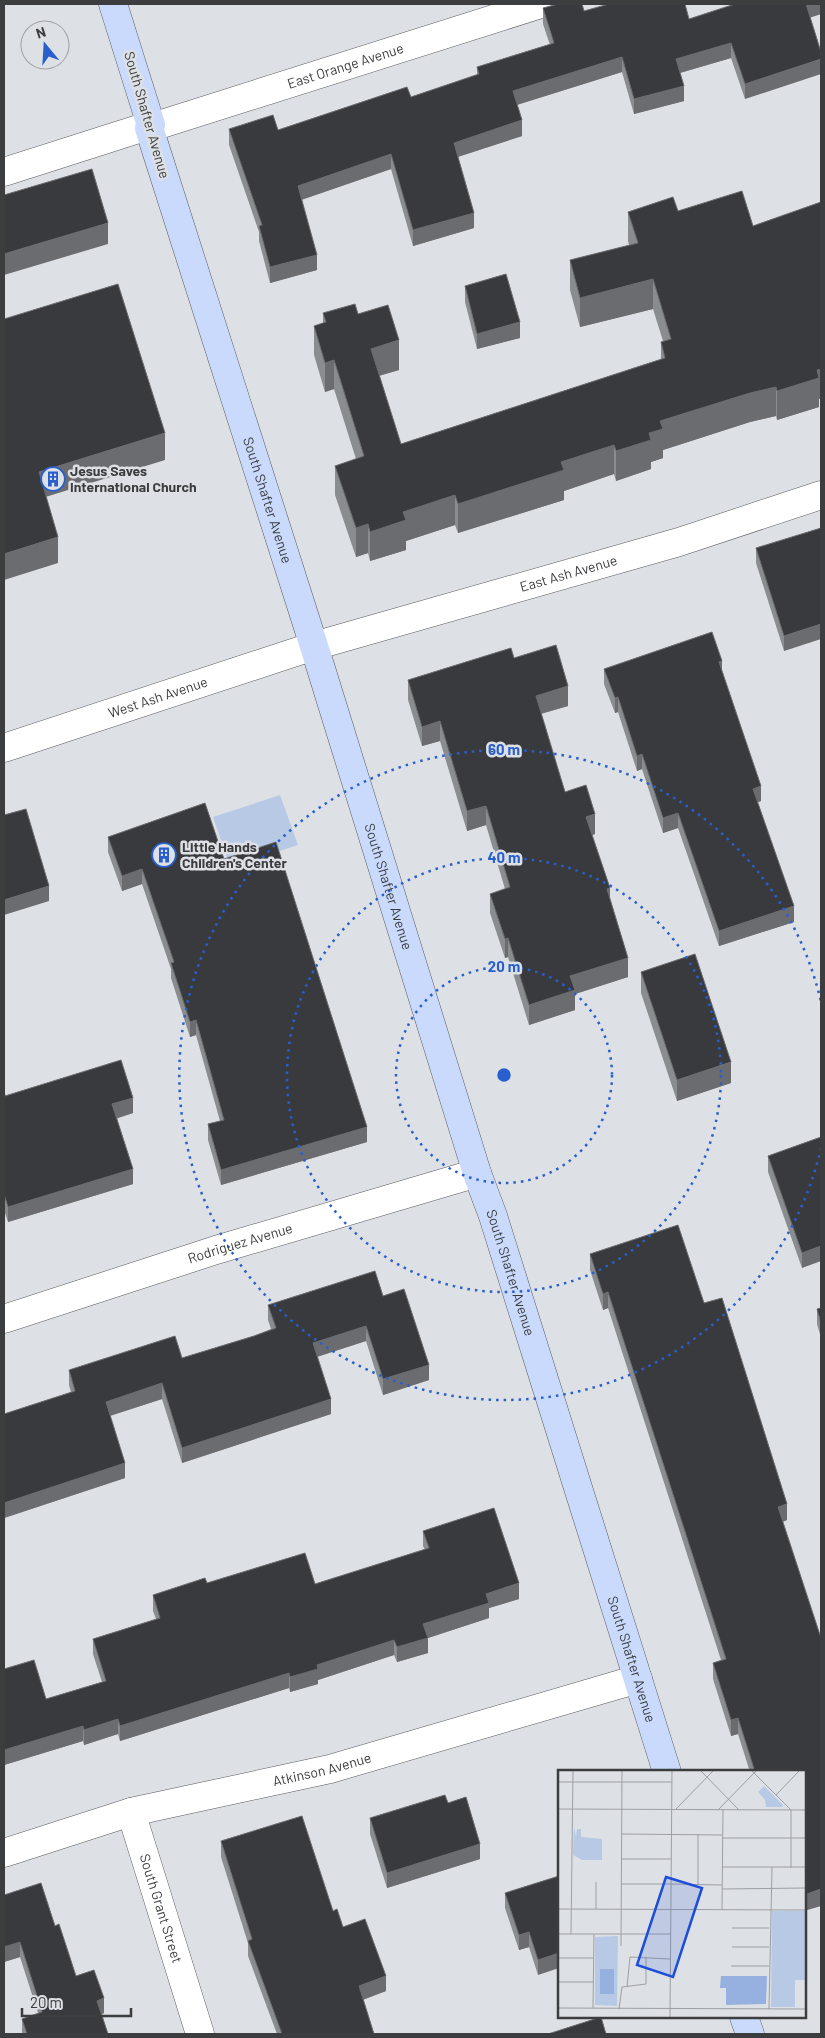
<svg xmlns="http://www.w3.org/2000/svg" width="825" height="2038" font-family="Barlow,sans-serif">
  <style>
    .green { fill: #b8c9e6 }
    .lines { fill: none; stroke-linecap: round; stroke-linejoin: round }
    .street-casing { stroke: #585a5d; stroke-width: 29 }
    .secondary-casing { stroke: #585a5d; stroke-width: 29 }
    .street { stroke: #fff; stroke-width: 28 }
    .secondary { stroke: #c9dafc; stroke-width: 28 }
    .wall { fill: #8a8d90 }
    .shaded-wall { fill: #6a6c6f }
    .building { fill: #383a3d; stroke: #6a6c6f }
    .ring { fill: none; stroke: #295fcd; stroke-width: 2.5; stroke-dasharray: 2.5 5 }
    .labels { text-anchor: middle; stroke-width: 5; stroke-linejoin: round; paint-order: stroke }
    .street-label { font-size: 14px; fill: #3c3d3f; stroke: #dde0e4 }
    .poi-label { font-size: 14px; font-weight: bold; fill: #3c3d3f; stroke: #dde0e4; text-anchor: start }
    .inset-road { fill: none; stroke: #9d9fa2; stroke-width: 1 }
    .view { fill: #1d4ed8; fill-opacity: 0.15; stroke: #1d4ed8; stroke-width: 2.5 }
    .inset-edge { fill: none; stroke: #3c3d3f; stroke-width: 2.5 }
    .centre { fill: #295fcd; stroke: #dde0e4; stroke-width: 2.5 }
    .ring-label { font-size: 15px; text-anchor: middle; font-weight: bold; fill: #295fcd; stroke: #dde0e4; stroke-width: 5; stroke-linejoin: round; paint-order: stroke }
  </style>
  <rect width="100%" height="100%" fill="#dde0e4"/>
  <polygon class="green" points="280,795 298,845 230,867 213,817"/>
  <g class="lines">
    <g class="street-casing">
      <g id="street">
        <path id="s1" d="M149,128l392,-124"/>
        <polyline points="4,172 151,125"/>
        <path id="s2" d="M4,748l310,-102 365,-104 142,-47"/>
        <path id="s3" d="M4,1319l212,-69 261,-77"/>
        <path id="s4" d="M131,1812l69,222"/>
        <path id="s5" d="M4,1853l127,-41 199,-43 308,-90"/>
      </g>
    </g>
    <g class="secondary-casing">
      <g id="secondary">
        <path id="s6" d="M113,4l38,121 -2,3 165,518 163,527 16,43 174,556"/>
        <polyline points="744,2017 750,2034"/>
      </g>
    </g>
    <use href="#street" class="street"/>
    <use href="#secondary" class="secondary"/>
  </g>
  <g class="wall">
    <polygon points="821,4 821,14 810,17 745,99 731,58 680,73 684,101 634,114 622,72 517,105 522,136 458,157 474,228 413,246 391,169 301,200 317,270 270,283 259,241 259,232 229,145 229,129 278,130 411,97 477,75 477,67 550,45 543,24 543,8 584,11 689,19"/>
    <polygon points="821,202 821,398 819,399 819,407 777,420 776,416 750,422 663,450 663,458 651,462 651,469 616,481 614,474 564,491 564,500 458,533 455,525 406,541 406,550 370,561 368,553 356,557 335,495 335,466 356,459 334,389 325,392 314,355 314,326 323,323 323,313 358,314 399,370 379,376 401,444 661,359 661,342 663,341 653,309 580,327 570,290 570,260 629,245 628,241 628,212 678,211 753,226"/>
    <polygon points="465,286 520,338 477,349 465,302"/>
    <polygon points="821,528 784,651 756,563 756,548"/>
    <polygon points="514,658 568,706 541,714 565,792 595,834 592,835 610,900 628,977 575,994 575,1010 529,1025 508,957 505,958 490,913 490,894 505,889 486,825 467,831 440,741 422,746 408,700 408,680"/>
    <polygon points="604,669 722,671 761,801 758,802 794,922 719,946 678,828 663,833 642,769 637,771 618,712 615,713 604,684"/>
    <polygon points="108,837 224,859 367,1142 221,1185 208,1140 208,1124 220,1121 196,1035 190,1037 171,978 171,969 142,884 122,891 108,852"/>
    <polygon points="641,972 731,1083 677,1101 641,993"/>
    <polygon points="4,1091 5,1096 133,1113 117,1118 133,1184 8,1222 5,1213 4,1213"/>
    <polygon points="821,1137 802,1268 768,1172 768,1156"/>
    <polygon points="590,1254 704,1303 787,1520 783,1522 804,1772 750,1772 738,1734 731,1736 713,1679 713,1663 721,1660 608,1308 603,1310 590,1270"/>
    <polygon points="383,1296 429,1380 383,1395 366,1341 317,1357 331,1414 182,1463 162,1399 110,1416 125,1478 4,1518 4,1414 71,1392 69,1385 69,1370 182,1358 254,1336 271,1329 268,1320 268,1305"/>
    <polygon points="821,1308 821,1338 817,1324 817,1309"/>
    <polygon points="423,1531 519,1599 489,1608 489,1618 428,1638 428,1653 397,1662 394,1655 318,1680 318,1684 290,1692 289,1688 120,1741 118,1734 84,1745 83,1741 4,1765 4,1669 46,1699 102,1682 93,1654 93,1639 156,1619 153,1611 153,1595 207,1583 315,1584 425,1550 423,1546"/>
    <polygon points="448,1803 480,1859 387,1888 370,1834 370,1818"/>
    <polygon points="221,1841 333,1911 386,1991 363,2000 374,2034 277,2034 248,1956 248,1943 221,1857"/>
    <polygon points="559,1876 538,1975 529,1947 519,1950 505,1908 505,1893"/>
    <polygon points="4,1895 55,1926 76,1976 104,2013 102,2014 108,2034 22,2034 22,2019 38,2013 20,1957 4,1962"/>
  </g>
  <g class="shaded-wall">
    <polygon points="806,4 821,4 821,14 806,19"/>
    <polygon points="731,43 731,58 676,74 676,59"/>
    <polygon points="622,57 622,72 513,106 513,91"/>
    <polygon points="821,59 821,74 745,99 745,84"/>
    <polygon points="684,86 684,101 634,114 634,99"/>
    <polygon points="522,120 522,136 454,158 454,143"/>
    <polygon points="391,154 391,169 298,201 298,186"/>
    <polygon points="474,213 474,228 413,246 413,230"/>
    <polygon points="108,223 108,244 4,275 4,254"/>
    <polygon points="317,255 317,270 270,283 270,267"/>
    <polygon points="653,279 653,309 580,327 580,298"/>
    <polygon points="520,322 520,338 477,349 477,334"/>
    <polygon points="399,340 399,370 371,378 371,349"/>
    <polygon points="334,360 334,389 325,392 325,363"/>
    <polygon points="821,369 821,398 819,399 819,407 777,420 777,391 817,370"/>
    <polygon points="776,387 776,416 750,422 663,450 663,458 651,462 651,469 616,481 616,451 649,433 660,421 750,393"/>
    <polygon points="165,433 165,460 39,499 39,472"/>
    <polygon points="614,445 614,474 564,491 564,500 458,533 458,504 561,462"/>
    <polygon points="455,495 455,525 406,541 406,550 370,561 370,532 403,512"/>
    <polygon points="368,524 368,553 356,557 356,528"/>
    <polygon points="58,537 58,563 4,580 4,554"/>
    <polygon points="821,624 821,639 784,651 784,636"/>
    <polygon points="722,661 722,677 719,662"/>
    <polygon points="568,686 568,706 536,715 536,696"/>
    <polygon points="618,697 618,712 615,713 615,698"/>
    <polygon points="440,721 440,741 422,746 422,727"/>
    <polygon points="642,754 642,769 637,771 637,756"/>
    <polygon points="761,786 761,801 753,804 753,789"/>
    <polygon points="486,806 486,825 467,831 467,811"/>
    <polygon points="678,813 678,828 663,833 663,818"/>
    <polygon points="595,814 595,834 586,837 586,817"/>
    <polygon points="142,869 142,884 122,891 122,876"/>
    <polygon points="49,886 49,901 4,915 4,900"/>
    <polygon points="610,888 610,907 607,889"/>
    <polygon points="794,906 794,922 719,946 719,931"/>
    <polygon points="508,938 508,957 505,958 505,939"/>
    <polygon points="628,958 628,977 575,994 575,1010 529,1025 529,1005 570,976"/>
    <polygon points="196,1020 196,1035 190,1037 190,1022"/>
    <polygon points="731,1062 731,1083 677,1101 677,1080"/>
    <polygon points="133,1098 133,1113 112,1120 112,1104"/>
    <polygon points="367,1127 367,1142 221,1185 221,1170"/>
    <polygon points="133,1169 133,1184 8,1222 8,1207"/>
    <polygon points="5,1197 5,1213 4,1213 4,1198"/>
    <polygon points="821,1246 821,1261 802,1268 802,1253"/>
    <polygon points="608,1292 608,1308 603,1310 603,1294"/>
    <polygon points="366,1326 366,1341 313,1358 313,1343"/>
    <polygon points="429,1365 429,1380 383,1395 383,1379"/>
    <polygon points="162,1383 162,1399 106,1417 106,1402"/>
    <polygon points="331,1399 331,1414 182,1463 182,1448"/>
    <polygon points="125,1463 125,1478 4,1518 4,1503"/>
    <polygon points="787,1504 787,1520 778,1523 778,1507"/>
    <polygon points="519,1583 519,1599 489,1608 489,1618 428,1638 428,1653 397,1662 397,1647 423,1624 486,1594"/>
    <polygon points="394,1640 394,1655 318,1680 318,1684 290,1692 290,1677 317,1665"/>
    <polygon points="289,1673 289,1688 120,1741 120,1726"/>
    <polygon points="738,1718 738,1734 731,1736 731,1720"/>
    <polygon points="118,1719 118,1734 84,1745 84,1730"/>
    <polygon points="83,1726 83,1741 4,1765 4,1750"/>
    <polygon points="480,1844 480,1859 387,1888 387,1873"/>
    <polygon points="821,1889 821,1906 804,1911 804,1895"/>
    <polygon points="529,1932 529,1947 519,1950 519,1935"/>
    <polygon points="20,1942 20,1957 4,1962 4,1947"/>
    <polygon points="559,1953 559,1968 538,1975 538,1960"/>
    <polygon points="386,1976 386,1991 359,2001 359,1986"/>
    <polygon points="104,1998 104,2013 97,2016 97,2001"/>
  </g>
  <g class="building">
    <polygon points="558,4 582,4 584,11 609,4 685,4 689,19 735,4 806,4 821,52 821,59 745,84 731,43 676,59 684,86 634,99 622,57 513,91 522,120 454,143 474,213 413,230 391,154 298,186 317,255 270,267 259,226 262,225 229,129 273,115 278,130 407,87 411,97 479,74 477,67 554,43 543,8"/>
    <polygon points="92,169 108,223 4,254 4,195"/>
    <polygon points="742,191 753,226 821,202 821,369 817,370 819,378 777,391 776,387 750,393 660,421 663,429 649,433 651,440 616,451 614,445 561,462 564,470 458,504 455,495 403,512 406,520 370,532 368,524 356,528 335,466 364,456 334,360 325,363 314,326 326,322 323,313 355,304 358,314 388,305 399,340 371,349 401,444 665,358 661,342 671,339 653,279 580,298 570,260 638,243 628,212 673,197 678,211"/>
    <polygon points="506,274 520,322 477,334 465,286"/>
    <polygon points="118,284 165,433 39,472 58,537 4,554 4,319"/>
    <polygon points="821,528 821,624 784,636 756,548"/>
    <polygon points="712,632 722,661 719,662 761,786 753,789 794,906 719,931 678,813 663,818 642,754 637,756 618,697 615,698 604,669"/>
    <polygon points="556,645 568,686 536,696 565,792 586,785 595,814 586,817 610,888 607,889 628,958 570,976 575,990 529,1005 508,938 505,939 490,894 510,887 486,806 467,811 440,721 422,727 408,680 511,648 514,658"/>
    <polygon points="205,803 224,859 276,842 367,1127 221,1170 208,1124 224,1120 196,1020 190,1022 171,963 174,962 142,869 122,876 108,837"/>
    <polygon points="26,809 49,886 4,900 4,815"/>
    <polygon points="695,954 731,1062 677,1080 641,972"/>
    <polygon points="121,1060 133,1098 112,1104 133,1169 8,1207 5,1197 4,1198 4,1091 5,1096"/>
    <polygon points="821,1137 821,1246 802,1253 768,1156"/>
    <polygon points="678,1225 704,1303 722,1298 787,1504 778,1507 821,1638 821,1889 804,1895 804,1772 755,1772 738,1718 731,1720 713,1663 726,1659 608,1292 603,1294 590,1254"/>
    <polygon points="375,1271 383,1296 404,1289 429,1365 383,1379 366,1326 313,1343 331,1399 182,1448 162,1383 106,1402 125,1463 4,1503 4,1414 75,1391 69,1370 175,1336 182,1358 254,1336 276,1328 268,1305"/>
    <polygon points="821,1308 821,1323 817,1309"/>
    <polygon points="494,1508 519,1583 486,1594 489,1603 423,1624 428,1638 397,1647 394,1640 317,1665 318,1669 290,1677 289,1673 120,1726 118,1719 84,1730 83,1726 4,1750 4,1669 34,1660 46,1699 106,1681 93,1639 160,1618 153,1595 205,1578 207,1583 305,1553 315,1584 429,1548 423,1531"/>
    <polygon points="445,1795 448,1803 466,1797 480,1844 387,1873 370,1818"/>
    <polygon points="302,1816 333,1911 337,1909 343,1927 365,1919 386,1976 359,1986 374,2034 282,2034 248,1941 252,1939 221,1841"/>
    <polygon points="559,1876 559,1953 538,1960 529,1932 519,1935 505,1893"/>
    <polygon points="41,1883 55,1926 59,1924 76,1976 94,1970 104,1998 97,2001 108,2034 27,2034 22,2019 42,2012 20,1942 4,1947 4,1895"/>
    <polygon points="601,2017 606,2034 548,2034"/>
  </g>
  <g class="ring">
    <circle cx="504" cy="1075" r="108"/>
    <circle cx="504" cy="1075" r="217"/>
    <path d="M821 1148A325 325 0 1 1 821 1002"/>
  </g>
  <defs>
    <g id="building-ring" transform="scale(1.25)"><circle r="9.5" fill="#dde0e4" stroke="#295fcd" stroke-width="1.5"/><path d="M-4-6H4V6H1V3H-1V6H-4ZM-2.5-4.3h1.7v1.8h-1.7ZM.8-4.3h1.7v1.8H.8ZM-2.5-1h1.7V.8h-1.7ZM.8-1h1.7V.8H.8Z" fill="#295fcd"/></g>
  </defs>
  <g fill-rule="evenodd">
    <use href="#building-ring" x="53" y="479"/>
    <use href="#building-ring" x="164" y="855"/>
  </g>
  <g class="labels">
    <g class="street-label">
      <text dy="5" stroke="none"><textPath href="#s1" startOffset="206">East Orange Avenue</textPath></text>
      <text transform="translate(147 115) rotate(74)" y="5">South Shafter Avenue</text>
      <text dy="5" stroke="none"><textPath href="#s6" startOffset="521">South Shafter Avenue</textPath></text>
      <text dy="5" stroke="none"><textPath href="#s2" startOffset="591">East Ash Avenue</textPath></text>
      <text dy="5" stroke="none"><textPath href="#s2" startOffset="162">West Ash Avenue</textPath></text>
      <text dy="5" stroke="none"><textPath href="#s6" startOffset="926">South Shafter Avenue</textPath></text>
      <text dy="5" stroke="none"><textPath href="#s3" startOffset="248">Rodriguez Avenue</textPath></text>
      <text dy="5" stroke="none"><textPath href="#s6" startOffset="1331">South Shafter Avenue</textPath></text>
      <text dy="5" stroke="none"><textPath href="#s6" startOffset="1736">South Shafter Avenue</textPath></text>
      <text dy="5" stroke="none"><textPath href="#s5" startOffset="329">Atkinson Avenue</textPath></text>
      <text dy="5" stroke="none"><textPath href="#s4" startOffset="101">South Grant Street</textPath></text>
    </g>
    <g class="poi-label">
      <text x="70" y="476">Jesus Saves<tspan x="70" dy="16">International Church</tspan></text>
      <text x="182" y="852">Little Hands<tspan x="182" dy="16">Children's Center</tspan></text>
    </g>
  </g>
  <g transform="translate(558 1770)">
    <rect width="248" height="248" fill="#dde0e4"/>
    <path d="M206,16l19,19v2h-17l-1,-7 -7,-8zM16,57l2,10 1,-8h4v8l21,2v21h-20l-9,-5zM214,141h33v69h-10v27h-24zM60,166l-1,70 -22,-1v-68z" fill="#b8c9e6"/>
    <path d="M42,199h14v25h-14zM163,206h46l-1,28 -40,1v-17h-6z" fill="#96b0df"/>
    <path class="inset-road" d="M142,0l39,40M193,0l40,40v58M0,12h114M218,25l24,-25M0,39l248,1M118,39l38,-39M160,40l39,-40M64,64l100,1M164,68h84M63,89h50M164,97h84M63,114h50M113,114l51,1M140,115v-51M164,119l84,-1M0,139l248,1M38,139v-27M164,140l1,-100M174,158h37M0,164h112M13,164l2,-164M63,176l1,-176M174,177h37M0,188h35M173,196h38M0,212h35M69,217l3,-30 40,2M0,238l248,1M35,238l1,-74M61,239l3,-22 24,-3v-27M211,239l3,-142M112,247l2,-247"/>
    <path class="view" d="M108,107l36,11 -29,89 -36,-12z"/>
    <rect width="248" height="248" class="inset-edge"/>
  </g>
  <circle cx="504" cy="1075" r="8" class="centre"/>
  <g class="ring-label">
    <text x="504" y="755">60 m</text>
    <text x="504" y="863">40 m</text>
    <text x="504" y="972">20 m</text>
  </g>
  <rect width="825" height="2038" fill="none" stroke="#3c3d3f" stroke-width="10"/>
  <g transform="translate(45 45) rotate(342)"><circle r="24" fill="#dde0e4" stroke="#9d9fa2"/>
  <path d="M0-4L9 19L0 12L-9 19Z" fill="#295fcd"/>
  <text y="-8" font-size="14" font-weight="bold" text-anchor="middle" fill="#3c3d3f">N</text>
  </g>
  <path d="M22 2008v8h109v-8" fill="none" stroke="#3c3d3f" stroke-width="2.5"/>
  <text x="30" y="2008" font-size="15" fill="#3c3d3f" stroke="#dde0e4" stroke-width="4" paint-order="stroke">20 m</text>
</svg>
